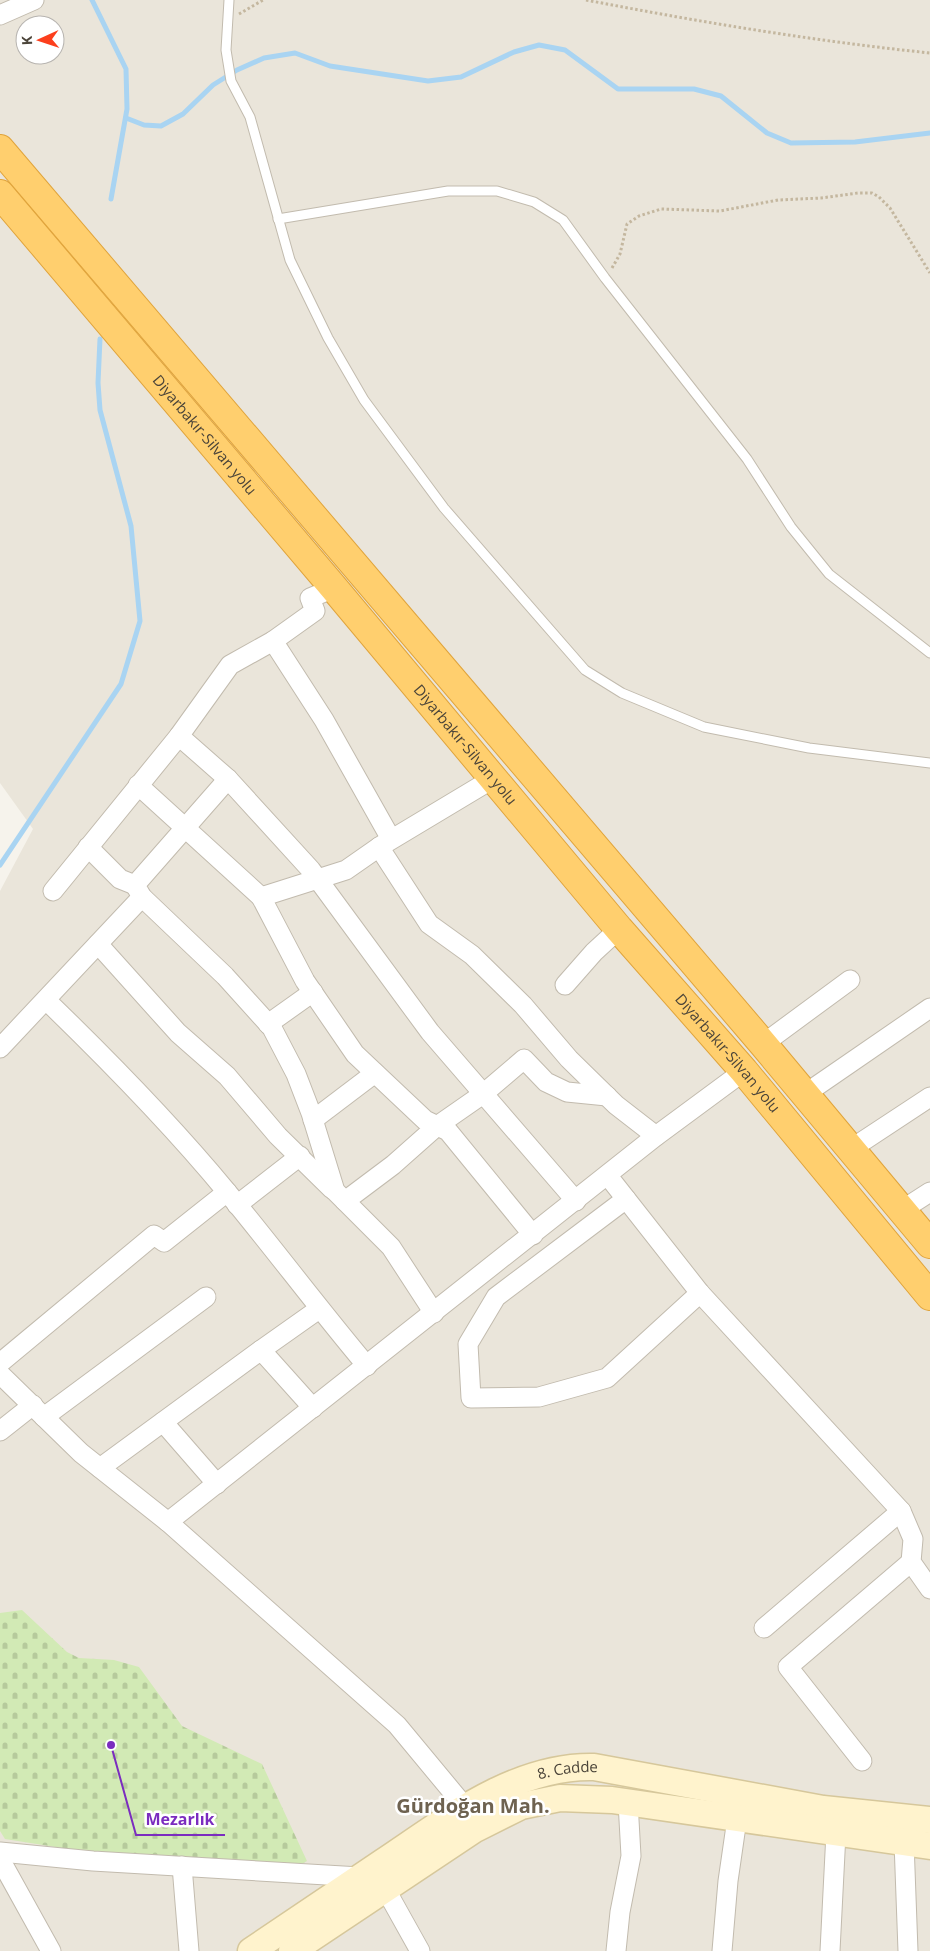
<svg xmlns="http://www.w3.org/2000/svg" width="930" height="1951" font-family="'Open Sans',sans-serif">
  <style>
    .residential { fill: #eae5da; fill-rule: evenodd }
    .cemetery { fill: url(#cemetery-stones) }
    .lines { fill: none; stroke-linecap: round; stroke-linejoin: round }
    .stream { stroke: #a9d4f2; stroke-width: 5 }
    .lane-casing { stroke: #c2bbae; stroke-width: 11 }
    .street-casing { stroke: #c2bbae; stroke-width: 21 }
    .secondary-casing { stroke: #d6c79b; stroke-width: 29 }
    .highway-casing { stroke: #e0a43c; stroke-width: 30 }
    .path { stroke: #c4b79f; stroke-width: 3; stroke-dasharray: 2.5 2.5; stroke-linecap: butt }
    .lane { stroke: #fff; stroke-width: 9 }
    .street { stroke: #fff; stroke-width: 19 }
    .secondary { stroke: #fff3cd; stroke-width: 26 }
    .highway { stroke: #ffcf6e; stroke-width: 28 }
    .labels { text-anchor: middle; stroke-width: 5; stroke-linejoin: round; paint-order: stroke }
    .street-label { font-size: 15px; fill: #4b4439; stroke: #fff }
    .district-label { font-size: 20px; font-weight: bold; fill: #6e6250; stroke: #fff }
    .leader { fill: none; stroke: #7b2cbf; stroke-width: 2 }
    .callout-dot { fill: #7b2cbf; stroke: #fff; stroke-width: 2 }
    .callout-label { font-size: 16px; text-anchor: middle; font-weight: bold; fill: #7b2cbf; stroke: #fff; stroke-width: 5; stroke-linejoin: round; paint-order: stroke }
  </style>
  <defs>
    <pattern id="cemetery-stones" width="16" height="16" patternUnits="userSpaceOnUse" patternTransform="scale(1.25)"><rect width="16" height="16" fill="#d2eab5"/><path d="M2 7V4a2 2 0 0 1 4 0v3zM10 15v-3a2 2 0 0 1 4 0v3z" fill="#b6ca9c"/></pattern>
  </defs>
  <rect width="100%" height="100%" fill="#f6f3ec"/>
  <path class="residential" d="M0,0h930v1951h-930v-1060l33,-62 -33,-46zM25,25h30v30h-30z"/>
  <polygon class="cemetery" points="22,1610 67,1652 79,1658 114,1660 139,1667 182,1726 262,1764 307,1861 300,1865 106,1855 5,1839 0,1831 0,1613"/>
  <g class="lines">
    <g class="stream">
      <polyline points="92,0 126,69 127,109 111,199"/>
      <polyline points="126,118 144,125 161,126 183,114 213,85 237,70 264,58 295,53 330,66 428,81 461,77 514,52 539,45 565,50 618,89 694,89 721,96 767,133 791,143 855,142 930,133"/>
      <polyline points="0,865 121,684 140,621 131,526 100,410 98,383 100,339"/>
    </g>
    <g class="lane-casing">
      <g id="lane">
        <polyline points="229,0 226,50 231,81 250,117 290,260 328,338 364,400 444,508 585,670 622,693 704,727 809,748 930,763"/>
        <polyline points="278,219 448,191 497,191 534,202 563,220 605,278 747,459 791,527 829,574 930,653"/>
      </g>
    </g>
    <g class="street-casing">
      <g id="street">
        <polyline points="0,15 34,0"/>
        <polyline points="273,641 324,720 391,839"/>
        <polyline points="179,736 228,779 311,870 430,1032 576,1201"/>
        <polyline points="228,779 135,885 142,897 225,976 272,1028 296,1074 311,1113 335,1191 391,1247 434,1313"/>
        <polyline points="138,785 261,897 305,981 355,1054 425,1120 448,1131 533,1235"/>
        <polyline points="88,847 120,879 135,885"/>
        <polyline points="379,847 429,924 472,955 523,1005 569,1059 616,1105 656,1136"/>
        <polyline points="53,891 179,736 230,665 273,641 315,611 310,598 334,588"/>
        <polyline points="261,897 346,870 379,847 494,778"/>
        <polyline points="98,944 178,1033 227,1076 278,1136 332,1189"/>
        <polyline points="565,985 594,952 619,929"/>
        <path d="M46,1000c63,61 125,124 181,192 48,58 92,117 140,174"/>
        <polyline points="268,1024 313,992"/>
        <polyline points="763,1044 850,980"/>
        <polyline points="0,1048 142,897"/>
        <polyline points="805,1094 930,1008"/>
        <polyline points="313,1120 375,1073"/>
        <polyline points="851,1149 930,1097"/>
        <polyline points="608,1176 700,1293 901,1511 913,1539 911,1562 930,1589"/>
        <polyline points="626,1199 496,1297 468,1344 471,1398 539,1397 607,1378 700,1293"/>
        <polyline points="345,1201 393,1165 437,1126 483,1094 524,1059 546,1082 567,1092 607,1096"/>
        <polyline points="237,1205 300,1156"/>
        <polyline points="902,1210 930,1192"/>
        <polyline points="261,1350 319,1309"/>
        <polyline points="0,1363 154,1235 164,1242 227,1192"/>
        <polyline points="0,1374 81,1453 168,1522 397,1725 465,1807"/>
        <polyline points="44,1417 206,1297"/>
        <polyline points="163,1422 217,1484"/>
        <polyline points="0,1431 33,1405"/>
        <polyline points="100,1468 261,1350 313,1408"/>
        <polyline points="168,1522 656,1136 744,1071"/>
        <polyline points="764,1628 901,1511"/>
        <polyline points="862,1761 788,1667 911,1562"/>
        <polyline points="904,1842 908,1951"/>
        <polyline points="0,1852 93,1861 360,1877"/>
        <polyline points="0,1859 51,1951"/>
        <polyline points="182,1866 189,1951"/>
        <polyline points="386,1890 420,1951"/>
        <polyline points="616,1951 620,1912 631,1856 628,1802"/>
        <polyline points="722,1951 728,1881 737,1819"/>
        <polyline points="830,1951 836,1833"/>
      </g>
    </g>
    <g class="secondary-casing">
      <g id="secondary">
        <path id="s1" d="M251,1951c44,-30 88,-59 132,-89 63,-42 132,-97 211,-95l229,42 107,11"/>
        <polyline points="292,1951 475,1829 521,1806 560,1798 612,1800 930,1846"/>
      </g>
    </g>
    <g class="highway-casing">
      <g id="highway">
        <polyline points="0,149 763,1044 930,1244"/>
        <path id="s2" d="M0,194l334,394 285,341 125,142 186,225"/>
      </g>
    </g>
    <g class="path">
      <path d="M586,0c114,22 228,41 344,53"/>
      <polyline points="239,14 263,0"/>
      <polyline points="612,268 620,254 627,224 639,216 661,209 720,211 778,200 821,198 858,193 872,193 879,197 890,208 930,273"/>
    </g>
    <use href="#lane" class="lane"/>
    <use href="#street" class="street"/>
    <use href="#secondary" class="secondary"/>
    <use href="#highway" class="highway"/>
  </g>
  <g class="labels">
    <g class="street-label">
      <text dy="5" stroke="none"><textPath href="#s2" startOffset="316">Diyarbakır-Silvan yolu</textPath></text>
      <text dy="5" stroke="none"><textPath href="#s2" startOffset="721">Diyarbakır-Silvan yolu</textPath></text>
      <text dy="5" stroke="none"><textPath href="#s2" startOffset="1126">Diyarbakır-Silvan yolu</textPath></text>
      <text dy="5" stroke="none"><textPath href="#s1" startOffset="368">8. Cadde</textPath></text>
    </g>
    <g class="district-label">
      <text x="473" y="1813">Gürdoğan Mah.</text>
    </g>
  </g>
  <path class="leader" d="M111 1745L136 1835H225"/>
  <circle class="callout-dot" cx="111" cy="1745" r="5"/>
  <g class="callout-label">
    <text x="180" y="1825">Mezarlık</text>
  </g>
  <g transform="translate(40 40) rotate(267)"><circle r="24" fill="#ffffff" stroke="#b7b4b0"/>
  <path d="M0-4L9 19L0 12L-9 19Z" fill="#fc3f1d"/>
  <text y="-8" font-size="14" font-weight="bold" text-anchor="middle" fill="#4b4439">K</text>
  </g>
</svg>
